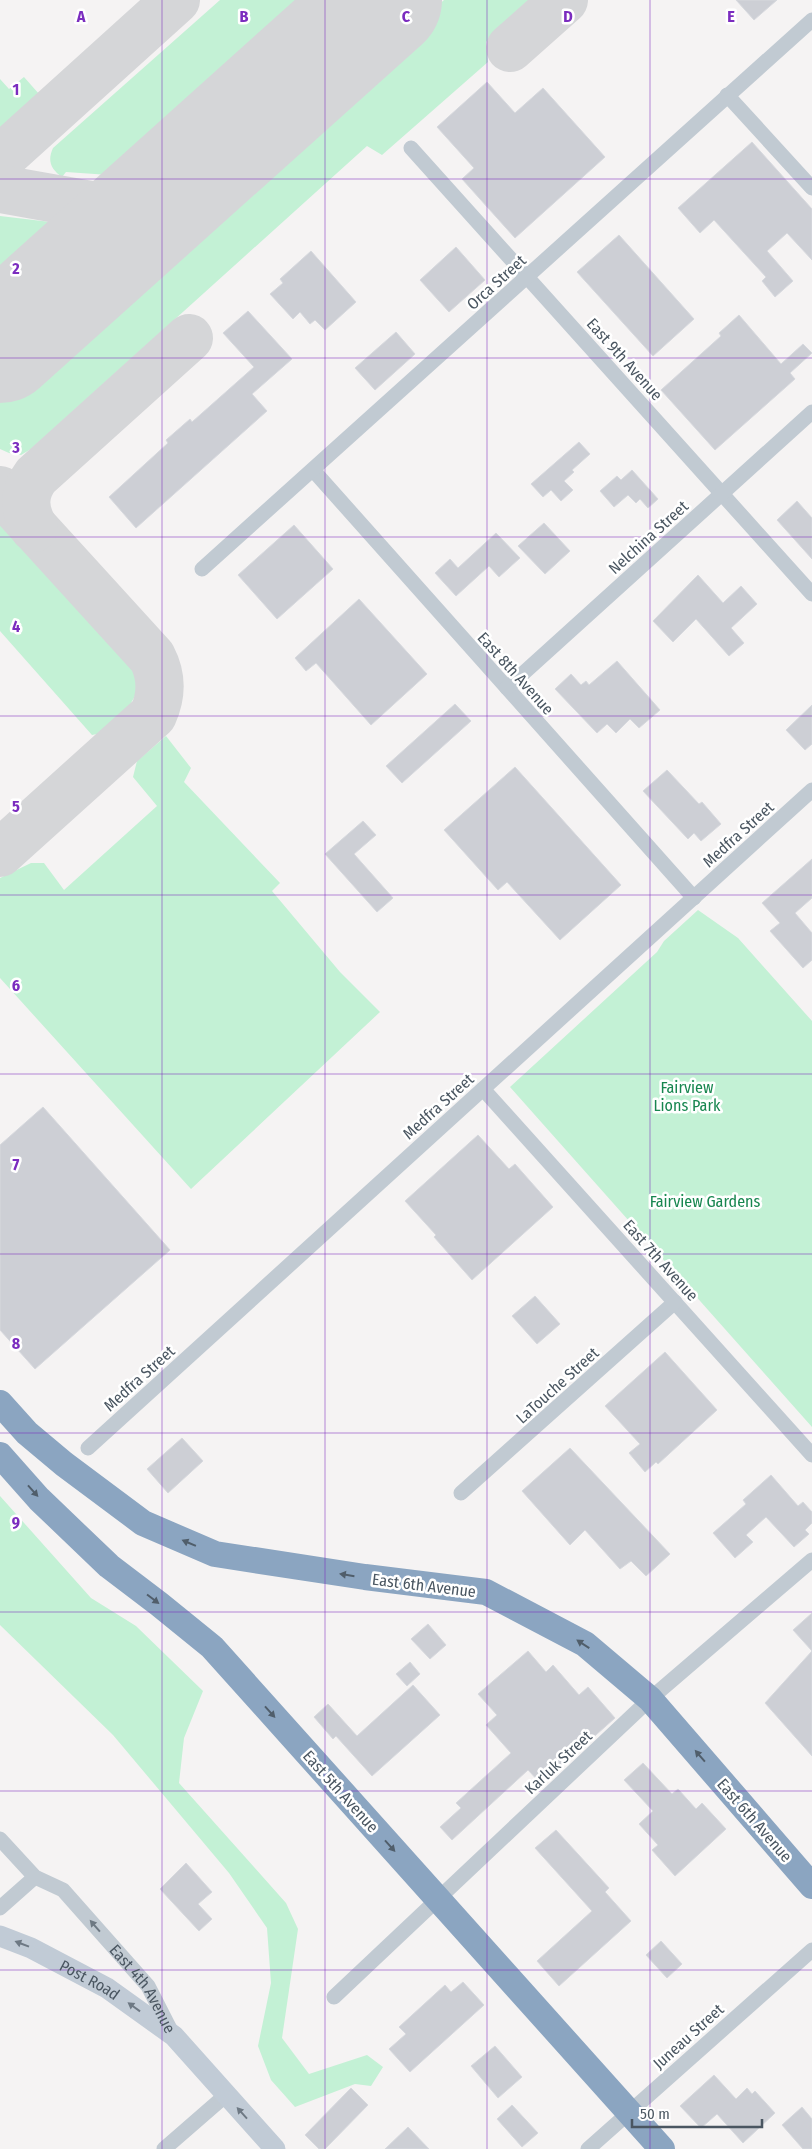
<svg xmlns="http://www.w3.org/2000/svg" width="812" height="2149" font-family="'Fira Sans Condensed',sans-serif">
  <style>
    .green { fill: #c3f1d5 }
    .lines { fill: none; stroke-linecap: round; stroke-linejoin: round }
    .taxiway { stroke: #d5d6d8; stroke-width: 48 }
    .runway { stroke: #d5d6d8; stroke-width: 118 }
    .building { fill: #cdcfd5; stroke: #d7d9de }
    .street { stroke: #c1cad2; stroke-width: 15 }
    .secondary { stroke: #c1cbd6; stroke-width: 21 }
    .highway { stroke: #8ba5c1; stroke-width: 26 }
    .oneway { fill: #505e6b }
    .oneway2 { fill: #6e7983 }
    .oneway3 { fill: #6e7984 }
    .grid { fill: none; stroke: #7b2cbf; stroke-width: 1; stroke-opacity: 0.55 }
    .labels { text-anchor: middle; stroke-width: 5; stroke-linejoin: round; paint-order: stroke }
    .street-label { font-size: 16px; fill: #4a5661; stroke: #fff }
    .park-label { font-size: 16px; fill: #17864f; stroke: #fff }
    .grid-label { font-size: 16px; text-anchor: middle; font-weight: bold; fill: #7b2cbf; stroke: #fff; stroke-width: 5; stroke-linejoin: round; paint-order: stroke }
  </style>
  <rect width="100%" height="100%" fill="#f5f3f3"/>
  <g class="green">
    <path d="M220,0h108l-190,165 -29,10 -43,-3 -4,5c-11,-8 -15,-16 -9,-29z"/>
    <polygon points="444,0 531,0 486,42 488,62 382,155 367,146 31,449 21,455 9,453 0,449 0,403 11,390"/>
    <polygon points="24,77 39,94 0,128 0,79 9,89"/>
    <polygon points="0,216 59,223 61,233 0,293"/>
    <path d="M0,521l129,139c14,30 9,37 -12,59 -10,10 -11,14 -25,16l-92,-104z"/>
    <polygon points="166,736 191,768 184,782 280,883 272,891 340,972 380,1012 191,1189 0,978 0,878 31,863 44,863 64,890 157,806 133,777 137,761"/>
    <polygon points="698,910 738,938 812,1021 812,1427 510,1087 657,952 664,941"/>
    <polygon points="0,1496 91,1598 136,1626 203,1691 184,1738 179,1783 286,1903 298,1929 282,2038 309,2074 367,2055 383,2067 371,2086 355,2084 295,2107 271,2080 258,2046 271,1983 267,1928 229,1873 113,1735 0,1625"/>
  </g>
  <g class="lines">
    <g class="taxiway">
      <polyline points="510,48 564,0"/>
      <polyline points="0,159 176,0"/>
      <path d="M0,189l113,20c20,1 34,-4 52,-13"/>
      <path d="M0,490l152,167c10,19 10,38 1,58l-153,138"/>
      <path d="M34,528c-10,-18 -11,-35 2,-52l153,-138"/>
    </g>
    <polyline class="runway" points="0,344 383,0"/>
  </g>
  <g class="building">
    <polygon points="736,0 777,0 754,20"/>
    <polygon points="487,82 515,113 543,88 605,157 515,238 462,179 474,168 437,127"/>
    <polygon points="752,142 812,209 812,260 787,233 767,251 793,281 775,297 762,281 766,277 714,220 700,233 678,208"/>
    <polygon points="619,235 694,319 653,356 577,272"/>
    <polygon points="456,247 485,280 449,312 420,280"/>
    <polygon points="311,251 356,302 325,330 315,320 310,324 300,312 293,319 270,294 283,283 280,279"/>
    <polygon points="248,311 292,359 252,394 267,411 136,528 109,497 168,443 166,440 190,419 192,422 254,367 223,333"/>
    <polygon points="739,315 781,364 803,344 812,353 790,373 795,379 715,450 661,390 721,336 719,333"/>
    <polygon points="396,332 415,354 375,390 355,368"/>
    <polygon points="579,442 590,454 572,470 574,472 564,481 573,490 561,501 551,490 543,497 531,484"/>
    <polygon points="632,470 658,499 648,508 640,499 636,503 628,495 614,507 600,491 617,476 621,480"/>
    <polygon points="797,501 812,518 812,559 777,520"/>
    <polygon points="544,523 570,551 545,574 518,546"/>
    <polygon points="294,525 333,569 277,619 238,575"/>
    <polygon points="496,533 520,558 499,577 489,566 456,596 435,573 450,559 458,568"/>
    <polygon points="698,575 723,603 741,586 757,604 731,628 744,643 729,656 696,619 673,642 653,621"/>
    <polygon points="359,599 427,674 371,725 316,663 306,671 295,658"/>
    <polygon points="617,661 660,710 639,728 630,719 616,733 607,724 597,733 555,689 571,674 581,685 586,681 589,685"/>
    <polygon points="455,704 471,721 402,783 386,766"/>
    <polygon points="812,705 812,744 805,750 786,730"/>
    <polygon points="515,767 621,885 560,940 507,882 498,890 444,830"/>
    <polygon points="667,770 699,804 702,802 721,824 701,841 694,833 688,839 643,791"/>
    <polygon points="363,821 376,835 354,854 393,898 377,912 325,854"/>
    <polygon points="812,859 812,898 795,913 812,933 812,960 803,968 770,931 780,923 762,903"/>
    <polygon points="43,1107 170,1250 35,1369 0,1330 0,1145"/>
    <polygon points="478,1135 509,1169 515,1164 553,1207 472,1280 434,1237 436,1235 405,1201"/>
    <polygon points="535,1296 560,1324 537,1344 512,1316"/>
    <polygon points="665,1352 717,1410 658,1464 656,1462 645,1472 629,1453 640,1444 605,1406"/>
    <polygon points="182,1438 203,1461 168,1493 147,1469"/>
    <polygon points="570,1448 670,1554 646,1576 631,1561 620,1569 585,1530 570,1545 522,1491"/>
    <polygon points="771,1475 798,1506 803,1502 812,1512 812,1523 805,1530 809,1534 794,1547 766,1517 746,1535 753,1542 735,1558 713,1533 746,1504 743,1500"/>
    <polygon points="812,1613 812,1651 793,1630"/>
    <polygon points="428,1624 446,1645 430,1659 411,1639"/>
    <polygon points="528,1651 546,1672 553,1665 579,1695 588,1687 615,1718 541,1784 528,1770 452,1840 440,1827 461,1808 456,1803 511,1753 486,1725 497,1715 478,1694"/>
    <polygon points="812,1651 812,1756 765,1703"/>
    <polygon points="410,1662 420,1674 407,1686 396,1674"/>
    <polygon points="413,1685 440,1715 372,1776 336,1736 333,1739 314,1717 328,1704 357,1736"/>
    <polygon points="643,1763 672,1794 678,1789 696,1809 702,1803 726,1829 675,1876 652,1850 658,1845 639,1824 653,1811 624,1780"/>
    <polygon points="556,1830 609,1888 605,1892 631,1921 559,1986 537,1961 592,1911 535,1848"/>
    <polygon points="186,1863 212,1892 198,1904 212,1919 199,1931 160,1889"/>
    <polygon points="661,1941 682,1964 667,1978 646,1955"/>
    <polygon points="463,1982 484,2005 410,2072 389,2049 406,2034 399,2027 445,1985 451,1992"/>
    <polygon points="495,2046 522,2077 498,2098 471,2066"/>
    <polygon points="714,2075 736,2099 747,2088 752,2094 755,2091 775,2113 743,2143 717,2114 701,2128 680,2106"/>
    <polygon points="351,2088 368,2105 325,2149 319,2149 305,2135"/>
    <polygon points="512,2105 538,2133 522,2147 497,2119"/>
    <polygon points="802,2107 812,2119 812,2149 803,2149 782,2125"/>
    <polygon points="408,2127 429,2149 385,2149"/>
  </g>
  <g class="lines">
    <g class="street">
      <polyline points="727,95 812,188"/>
      <polyline points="411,148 812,594"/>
      <polyline points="313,470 694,898"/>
      <polyline points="202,569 812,20"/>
      <polyline points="507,688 812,412"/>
      <polyline points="483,1089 812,1455"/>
      <polyline points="88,1448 812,790"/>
      <polyline points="461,1493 675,1302"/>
      <path id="s1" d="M0,1839l35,38 28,13 85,96 24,47"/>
      <polyline points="0,1908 35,1877"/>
      <polyline points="334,1997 650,1699 812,1560"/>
      <polyline points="164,2149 226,2095"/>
      <polyline points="588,2149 812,1950"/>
    </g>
    <path class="secondary" id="s2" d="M0,1936l31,12 76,40 67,48 101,113"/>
    <g class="highway">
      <polyline points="0,1403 27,1433 64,1464 143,1523 215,1554 365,1577 486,1592 585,1644 650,1699 812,1886"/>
      <polyline points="0,1455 39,1499 109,1566 159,1604 212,1647 662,2149"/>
    </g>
  </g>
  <defs><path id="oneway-solid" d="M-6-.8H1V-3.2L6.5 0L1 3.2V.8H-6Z" transform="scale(1.25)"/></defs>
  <g class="oneway">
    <use href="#oneway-solid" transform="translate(33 1491) rotate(48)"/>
    <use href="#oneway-solid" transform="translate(189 1543) rotate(-157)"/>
    <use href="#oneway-solid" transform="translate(347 1575) rotate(-171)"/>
    <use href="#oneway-solid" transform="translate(153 1599) rotate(37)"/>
    <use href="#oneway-solid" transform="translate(583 1644) rotate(-147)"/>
    <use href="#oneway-solid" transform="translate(270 1712) rotate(48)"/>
    <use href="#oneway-solid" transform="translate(700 1756) rotate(-131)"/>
    <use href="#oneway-solid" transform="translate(390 1846) rotate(48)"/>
  </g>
  <use class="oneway2" href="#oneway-solid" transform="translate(95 1926) rotate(-131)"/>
  <g class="oneway3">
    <use href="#oneway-solid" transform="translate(22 1944) rotate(-159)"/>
    <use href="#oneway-solid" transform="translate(134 2007) rotate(-144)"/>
    <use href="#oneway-solid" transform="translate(242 2113) rotate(-132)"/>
  </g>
  <path class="grid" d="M162,0v2149M325,0v2149M487,0v2149M650,0v2149M0,179h812M0,358h812M0,537h812M0,716h812M0,895h812M0,1074h812M0,1254h812M0,1433h812M0,1612h812M0,1791h812M0,1970h812"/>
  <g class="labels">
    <g class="street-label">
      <text transform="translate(496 282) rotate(-42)" y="6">Orca Street</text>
      <text transform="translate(625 359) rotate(48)" y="6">East 9th Avenue</text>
      <text transform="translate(648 537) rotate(-42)" y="6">Nelchina Street</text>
      <text transform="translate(516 673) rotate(48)" y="6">East 8th Avenue</text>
      <text transform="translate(738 834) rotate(-42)" y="6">Medfra Street</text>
      <text transform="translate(438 1106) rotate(-42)" y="6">Medfra Street</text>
      <text transform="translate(661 1260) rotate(48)" y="6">East 7th Avenue</text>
      <text transform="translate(139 1378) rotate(-42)" y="6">Medfra Street</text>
      <text transform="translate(557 1385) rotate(-42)" y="6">LaTouche Street</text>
      <text transform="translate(424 1585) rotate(7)" y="6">East 6th Avenue</text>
      <text transform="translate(558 1762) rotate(-43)" y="6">Karluk Street</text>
      <text transform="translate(341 1791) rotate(48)" y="6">East 5th Avenue</text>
      <text transform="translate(755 1820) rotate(49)" y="6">East 6th Avenue</text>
      <text dy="6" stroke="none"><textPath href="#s2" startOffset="100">Post Road</textPath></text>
      <text dy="6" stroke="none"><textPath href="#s1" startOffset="210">East 4th Avenue</textPath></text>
      <text transform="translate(688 2036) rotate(-42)" y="6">Juneau Street</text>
    </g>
    <g class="park-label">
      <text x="687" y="1093">Fairview<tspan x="687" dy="18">Lions Park</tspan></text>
      <text x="705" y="1207">Fairview Gardens</text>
    </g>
  </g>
  <g class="grid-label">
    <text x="81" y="22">A</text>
    <text x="244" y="22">B</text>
    <text x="406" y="22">C</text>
    <text x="568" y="22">D</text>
    <text x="731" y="22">E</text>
    <text x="16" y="95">1</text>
    <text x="16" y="274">2</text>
    <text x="16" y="453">3</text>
    <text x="16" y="632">4</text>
    <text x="16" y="812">5</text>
    <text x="16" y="991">6</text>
    <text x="16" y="1170">7</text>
    <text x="16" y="1349">8</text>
    <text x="16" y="1528">9</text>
  </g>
  <path d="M632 2119v8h130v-8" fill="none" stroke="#4a5661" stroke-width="2.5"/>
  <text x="640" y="2119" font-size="15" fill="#4a5661" stroke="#ffffff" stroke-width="4" paint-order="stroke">50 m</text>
</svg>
